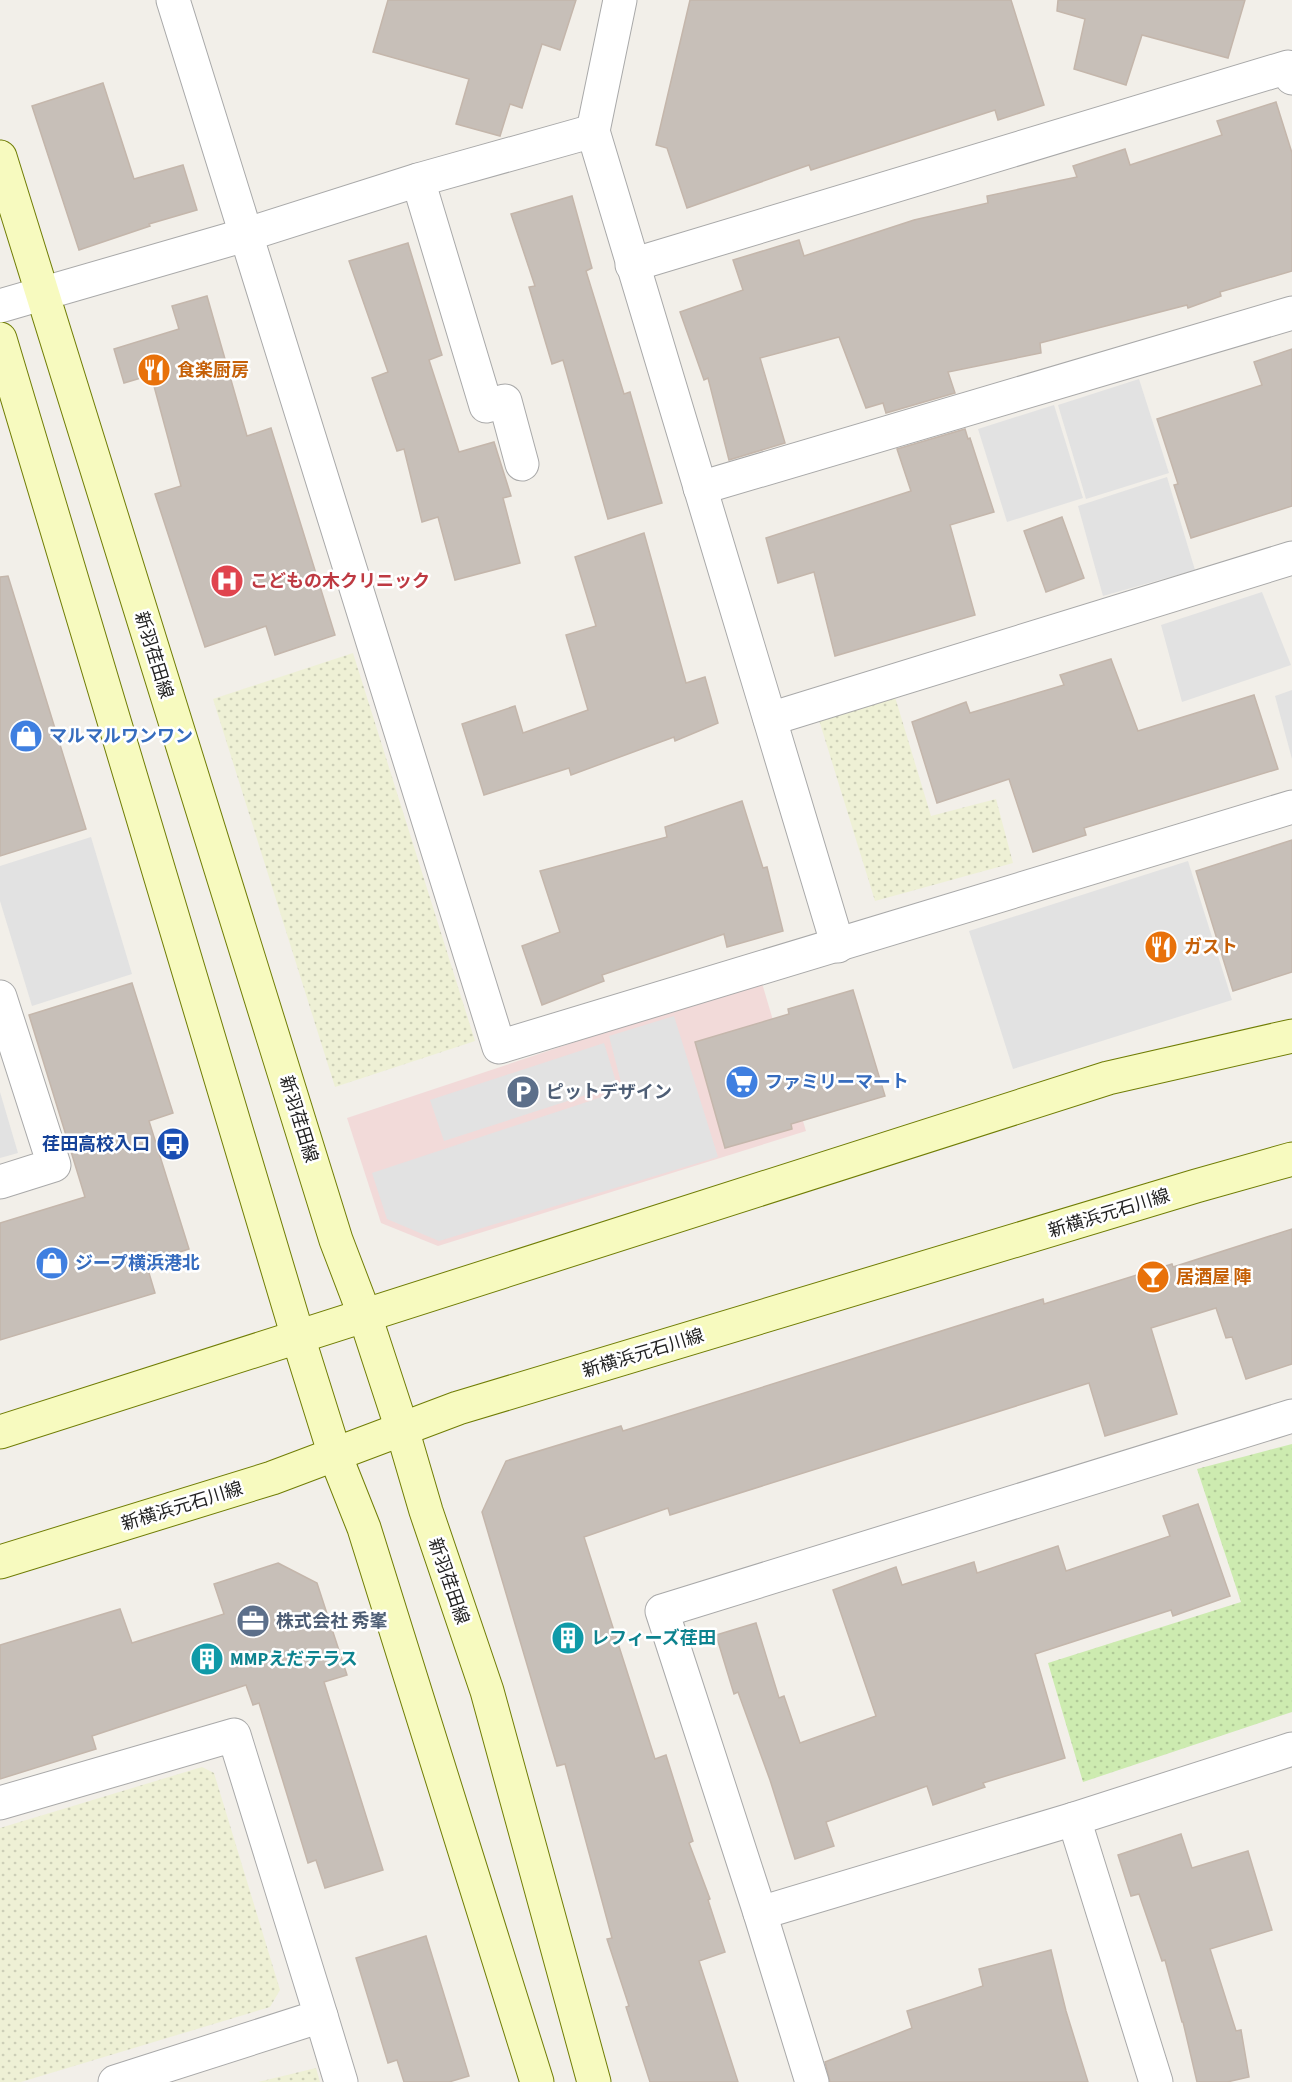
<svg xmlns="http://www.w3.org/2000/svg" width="1292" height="2082" font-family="'Source Sans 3','Noto Sans JP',sans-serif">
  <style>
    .commercial { fill: #f2dad9 }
    .farmland { fill: url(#farmland-dots) }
    .grass { fill: url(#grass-dots) }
    .parking { fill: #e2e2e2 }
    .building { fill: #c7bfb8; stroke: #c4b6ab; stroke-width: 1.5 }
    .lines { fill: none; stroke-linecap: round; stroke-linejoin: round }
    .street-casing { stroke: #a9a9a9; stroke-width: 35 }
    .secondary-casing { stroke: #707d05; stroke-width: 35 }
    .street { stroke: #fff; stroke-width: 33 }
    .secondary { stroke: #f7fabf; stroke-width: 33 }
    .labels { text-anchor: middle; stroke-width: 5; stroke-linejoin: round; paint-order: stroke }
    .food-label { font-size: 18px; font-weight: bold; fill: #c56008; stroke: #fff; text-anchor: start }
    .health-label { font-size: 18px; font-weight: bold; fill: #be3a42; stroke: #fff; text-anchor: start }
    .street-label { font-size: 18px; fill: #222; stroke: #fff }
    .shop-label { font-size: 18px; font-weight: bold; fill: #366cbe; stroke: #fff; text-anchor: start }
    .service-label { font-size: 18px; font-weight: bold; fill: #4e5e75; stroke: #fff; text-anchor: start }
    .transit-label { font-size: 18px; font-weight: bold; fill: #164399; stroke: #fff; text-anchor: end }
    .culture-label { font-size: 18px; font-weight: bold; fill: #0d838f; stroke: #fff; text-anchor: start }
  </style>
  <defs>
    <pattern id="farmland-dots" width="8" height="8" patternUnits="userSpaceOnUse" patternTransform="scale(1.5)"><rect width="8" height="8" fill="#eef0d5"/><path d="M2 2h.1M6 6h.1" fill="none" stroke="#ccceb7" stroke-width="1.8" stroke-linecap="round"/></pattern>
    <pattern id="grass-dots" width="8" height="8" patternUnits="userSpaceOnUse" patternTransform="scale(1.5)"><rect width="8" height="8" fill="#cdebb0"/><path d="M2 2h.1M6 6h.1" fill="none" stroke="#b0c997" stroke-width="1.8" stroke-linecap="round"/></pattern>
  </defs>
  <rect width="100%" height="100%" fill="#f2efe9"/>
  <polygon class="commercial" points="761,980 806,1131 438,1246 381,1223 347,1118"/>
  <g class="farmland">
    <polygon points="353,653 475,1041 335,1087 213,699"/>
    <polygon points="895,697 931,816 996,799 1013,863 875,901 819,720"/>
    <polygon points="202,1767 214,1773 280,1990 270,2007 21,2082 0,2082 0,1828"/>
    <polygon points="316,2068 320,2082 258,2082"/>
  </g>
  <polygon class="grass" points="1292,1444 1292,1712 1083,1782 1048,1663 1241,1602 1197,1469"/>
  <g class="parking">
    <polygon points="1139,379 1169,473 1086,499 1058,405"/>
    <polygon points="1054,405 1083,498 1007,522 978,429"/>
    <polygon points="1167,477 1195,570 1103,596 1078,506"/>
    <polygon points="1262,592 1291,665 1182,702 1161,625"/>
    <polygon points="1292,690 1292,759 1275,696"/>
    <polygon points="91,837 132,974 32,1006 0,901 0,866"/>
    <polygon points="1188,861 1232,1000 1013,1069 969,931"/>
    <polygon points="674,1016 718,1157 439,1241 387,1219 372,1173 623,1090 609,1036"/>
    <polygon points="604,1043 617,1085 444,1141 430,1100"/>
    <polygon points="0,1092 18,1153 0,1158"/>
  </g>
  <g class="building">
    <polygon points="388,0 576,0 560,50 542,44 522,108 510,104 500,136 456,124 469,79 373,52"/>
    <polygon points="690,0 1011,0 1044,105 998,120 995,110 811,170 809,165 687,208 667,148 656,145"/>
    <polygon points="1058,0 1245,0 1228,58 1142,35 1126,85 1074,69 1085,19 1057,11"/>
    <polygon points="103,83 134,179 183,165 197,210 149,224 150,226 79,250 32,106"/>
    <polygon points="1276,102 1292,153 1292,271 1220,292 1221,296 1188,308 1187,305 1040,343 1041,353 948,372 955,393 886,413 883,403 866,408 839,337 760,358 785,443 729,460 708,378 704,380 680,312 743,290 733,260 799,240 804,256 914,220 988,203 987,196 1077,177 1073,166 1125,149 1130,165 1222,135 1217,121"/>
    <polygon points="572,196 592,268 586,271 624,394 630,392 662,503 608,519 563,360 552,364 529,287 535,286 511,214"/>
    <polygon points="408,243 442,355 429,360 459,452 494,442 511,496 503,498 520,563 455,580 438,517 422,522 404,449 397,451 372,378 388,372 349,261"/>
    <polygon points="207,296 247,436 271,428 335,635 275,655 266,626 205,647 155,494 181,486 151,375 124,383 114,349 179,329 172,306"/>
    <polygon points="1292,349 1292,506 1191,538 1174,485 1178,484 1157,419 1262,385 1254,362"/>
    <polygon points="965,429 968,439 970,438 994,512 950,525 975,615 835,656 814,572 778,583 766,538 911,491 897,449"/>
    <polygon points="1062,517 1084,578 1046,592 1024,531"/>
    <polygon points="644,533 686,683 705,677 718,723 675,741 674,737 571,775 569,768 484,795 462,724 515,706 523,733 588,710 566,635 596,626 575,557"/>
    <polygon points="8,576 86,829 0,856 0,577"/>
    <polygon points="1111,659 1138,731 1254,695 1278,769 1084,828 1086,835 1033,852 1009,779 937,803 912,722 966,702 970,713 1064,685 1060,675"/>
    <polygon points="742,801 763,868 767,867 783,931 727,947 724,934 602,975 604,981 542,1005 522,946 560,932 540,871 667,837 665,827"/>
    <polygon points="1292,840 1292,972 1233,991 1196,871"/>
    <polygon points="132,983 173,1113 149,1121 189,1249 146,1263 155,1293 0,1340 0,1223 85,1197 29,1015"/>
    <polygon points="853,990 885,1096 791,1124 792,1129 725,1148 695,1042 789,1014 788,1009"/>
    <polygon points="1292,1229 1292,1364 1246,1379 1232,1337 1226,1338 1216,1308 1151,1328 1177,1414 1105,1436 1089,1383 670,1515 668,1508 584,1537 655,1759 666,1755 693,1841 689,1843 710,1899 708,1900 725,1952 699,1961 738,2082 650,2082 626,2007 629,2006 607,1939 612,1938 565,1764 557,1766 482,1512 506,1461 621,1426 623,1431 1043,1299 1044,1304 1172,1264 1173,1267"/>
    <polygon points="1198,1504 1230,1596 1173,1616 1171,1610 1035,1654 1065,1758 983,1783 985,1787 933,1805 927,1786 826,1822 834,1846 795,1859 770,1780 738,1692 734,1694 716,1635 756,1623 779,1698 784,1696 800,1743 876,1716 833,1590 896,1567 902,1585 974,1562 977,1573 1058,1546 1066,1571 1170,1536 1163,1516"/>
    <polygon points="278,1563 317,1583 347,1675 324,1682 383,1870 325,1888 316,1860 308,1863 259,1703 253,1705 246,1685 92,1736 96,1749 0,1779 0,1645 120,1609 132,1643 224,1614 214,1584"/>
    <polygon points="1181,1834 1192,1868 1248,1851 1272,1930 1210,1949 1236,2031 1241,2030 1249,2077 1227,2082 1197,2082 1183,2022 1182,2022 1165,1960 1162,1961 1139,1894 1131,1896 1118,1855"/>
    <polygon points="426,1936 469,2076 449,2082 404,2082 397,2060 388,2063 356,1958"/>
    <polygon points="1051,1950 1066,2011 1088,2082 830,2082 825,2062 912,2028 907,2011 983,1986 979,1969"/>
  </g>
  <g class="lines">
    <g class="street-casing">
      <g id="street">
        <polyline points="173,0 499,1047 1292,807"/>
        <polyline points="620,0 593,131 838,946"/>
        <polyline points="418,180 486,406 505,401 522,464"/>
        <polyline points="632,265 1288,67 1292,78"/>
        <polyline points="0,306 245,235 418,180 593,131"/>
        <polyline points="700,488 1292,313"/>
        <polyline points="770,719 1292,558"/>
        <polyline points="0,997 54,1165 0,1182"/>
        <polyline points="0,1803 234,1735 321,2016 115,2082"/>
        <polyline points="1074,1819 1156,2082"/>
        <polyline points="760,1913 1074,1819 1292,1749"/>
        <polyline points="321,2016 341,2082"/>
        <polyline points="812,2082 760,1913 662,1611 1292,1416"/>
      </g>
    </g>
    <g class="secondary-casing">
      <g id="secondary">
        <polyline points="0,157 336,1240 365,1316 402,1429 426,1511 487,1691 594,2082"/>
        <polyline points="0,339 298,1337 335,1455 364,1528 537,2082"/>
        <polyline points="0,1432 1108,1078 1292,1036"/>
        <polyline points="0,1562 272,1478 458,1408 1196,1186 1292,1159"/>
      </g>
    </g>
    <use href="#street" class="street"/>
    <use href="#secondary" class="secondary"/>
  </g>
  <defs>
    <g id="restaurant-disc" transform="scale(1.725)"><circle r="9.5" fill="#e8710a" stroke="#fff"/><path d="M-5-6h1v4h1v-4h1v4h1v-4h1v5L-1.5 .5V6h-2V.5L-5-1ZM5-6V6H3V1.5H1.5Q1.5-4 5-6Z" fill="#fff"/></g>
    <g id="hospital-disc" transform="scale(1.725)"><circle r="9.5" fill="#e0444e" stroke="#fff"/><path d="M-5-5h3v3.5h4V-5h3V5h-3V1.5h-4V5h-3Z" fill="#fff"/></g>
    <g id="shop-disc" transform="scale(1.725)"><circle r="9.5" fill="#3f7fe0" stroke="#fff"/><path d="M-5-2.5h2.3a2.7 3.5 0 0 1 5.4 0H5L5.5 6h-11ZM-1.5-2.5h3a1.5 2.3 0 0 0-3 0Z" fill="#fff"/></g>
    <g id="supermarket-disc" transform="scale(1.725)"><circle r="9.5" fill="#3f7fe0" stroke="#fff"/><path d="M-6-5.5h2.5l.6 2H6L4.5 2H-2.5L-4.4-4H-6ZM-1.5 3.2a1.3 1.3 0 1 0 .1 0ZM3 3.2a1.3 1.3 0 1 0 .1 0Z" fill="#fff"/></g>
    <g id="parking-disc" transform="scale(1.725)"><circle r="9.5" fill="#5c6f8a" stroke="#fff"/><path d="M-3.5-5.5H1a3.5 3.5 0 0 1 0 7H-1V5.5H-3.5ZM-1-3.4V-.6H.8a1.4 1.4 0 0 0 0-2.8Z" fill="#fff"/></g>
    <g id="bus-disc" transform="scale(1.725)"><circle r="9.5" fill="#1a4fb4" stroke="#fff"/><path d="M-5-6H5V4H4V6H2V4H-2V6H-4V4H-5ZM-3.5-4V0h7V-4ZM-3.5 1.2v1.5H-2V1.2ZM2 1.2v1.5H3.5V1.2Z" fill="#fff"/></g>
    <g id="bar-disc" transform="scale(1.725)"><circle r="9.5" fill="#e8710a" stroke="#fff"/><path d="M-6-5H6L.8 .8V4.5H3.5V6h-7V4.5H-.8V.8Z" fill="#fff"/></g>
    <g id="office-disc" transform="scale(1.725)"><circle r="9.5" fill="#5c6f8a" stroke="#fff"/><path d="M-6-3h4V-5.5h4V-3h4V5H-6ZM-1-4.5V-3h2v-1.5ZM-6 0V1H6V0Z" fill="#fff"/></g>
    <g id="building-disc" transform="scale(1.725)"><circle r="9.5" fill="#0f9aa8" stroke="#fff"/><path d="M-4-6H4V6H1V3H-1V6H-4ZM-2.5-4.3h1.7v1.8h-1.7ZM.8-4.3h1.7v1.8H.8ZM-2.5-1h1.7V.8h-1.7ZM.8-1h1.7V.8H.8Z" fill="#fff"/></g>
  </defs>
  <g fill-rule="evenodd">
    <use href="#restaurant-disc" x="154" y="370"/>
    <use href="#hospital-disc" x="227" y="581"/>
    <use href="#shop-disc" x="26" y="736"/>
    <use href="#restaurant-disc" x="1161" y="947"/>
    <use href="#supermarket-disc" x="742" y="1082"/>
    <use href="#parking-disc" x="523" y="1092"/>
    <use href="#bus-disc" x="173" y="1144"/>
    <use href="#shop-disc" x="52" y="1263"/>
    <use href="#bar-disc" x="1153" y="1277"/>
    <use href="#office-disc" x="253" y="1621"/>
    <use href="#building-disc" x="568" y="1638"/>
    <use href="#building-disc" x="207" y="1659"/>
  </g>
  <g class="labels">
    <g class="food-label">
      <text x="177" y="376">食楽厨房</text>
      <text x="1184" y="953">ガスト</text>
      <text x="1176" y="1283">居酒屋 陣</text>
    </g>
    <g class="health-label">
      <text x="250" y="587">こどもの木クリニック</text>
    </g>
    <g class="street-label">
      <text transform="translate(154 655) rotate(73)" y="6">新羽荏田線</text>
      <text transform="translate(299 1119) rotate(73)" y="6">新羽荏田線</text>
      <text transform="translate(1109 1213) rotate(-17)" y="6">新横浜元石川線</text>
      <text transform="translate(643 1353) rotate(-17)" y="6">新横浜元石川線</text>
      <text transform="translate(182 1506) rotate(-17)" y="6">新横浜元石川線</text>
      <text transform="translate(449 1581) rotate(71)" y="6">新羽荏田線</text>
    </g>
    <g class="shop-label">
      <text x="49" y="742">マルマルワンワン</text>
      <text x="765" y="1088">ファミリーマート</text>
      <text x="75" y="1269">ジープ横浜港北</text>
    </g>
    <g class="service-label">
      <text x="546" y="1098">ピットデザイン</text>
      <text x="276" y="1627">株式会社 秀峯</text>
    </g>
    <g class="transit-label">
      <text x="150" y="1150">荏田高校入口</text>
    </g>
    <g class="culture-label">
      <text x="591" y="1644">レフィーズ荏田</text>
      <text x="230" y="1665">MMPえだテラス</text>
    </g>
  </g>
</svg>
